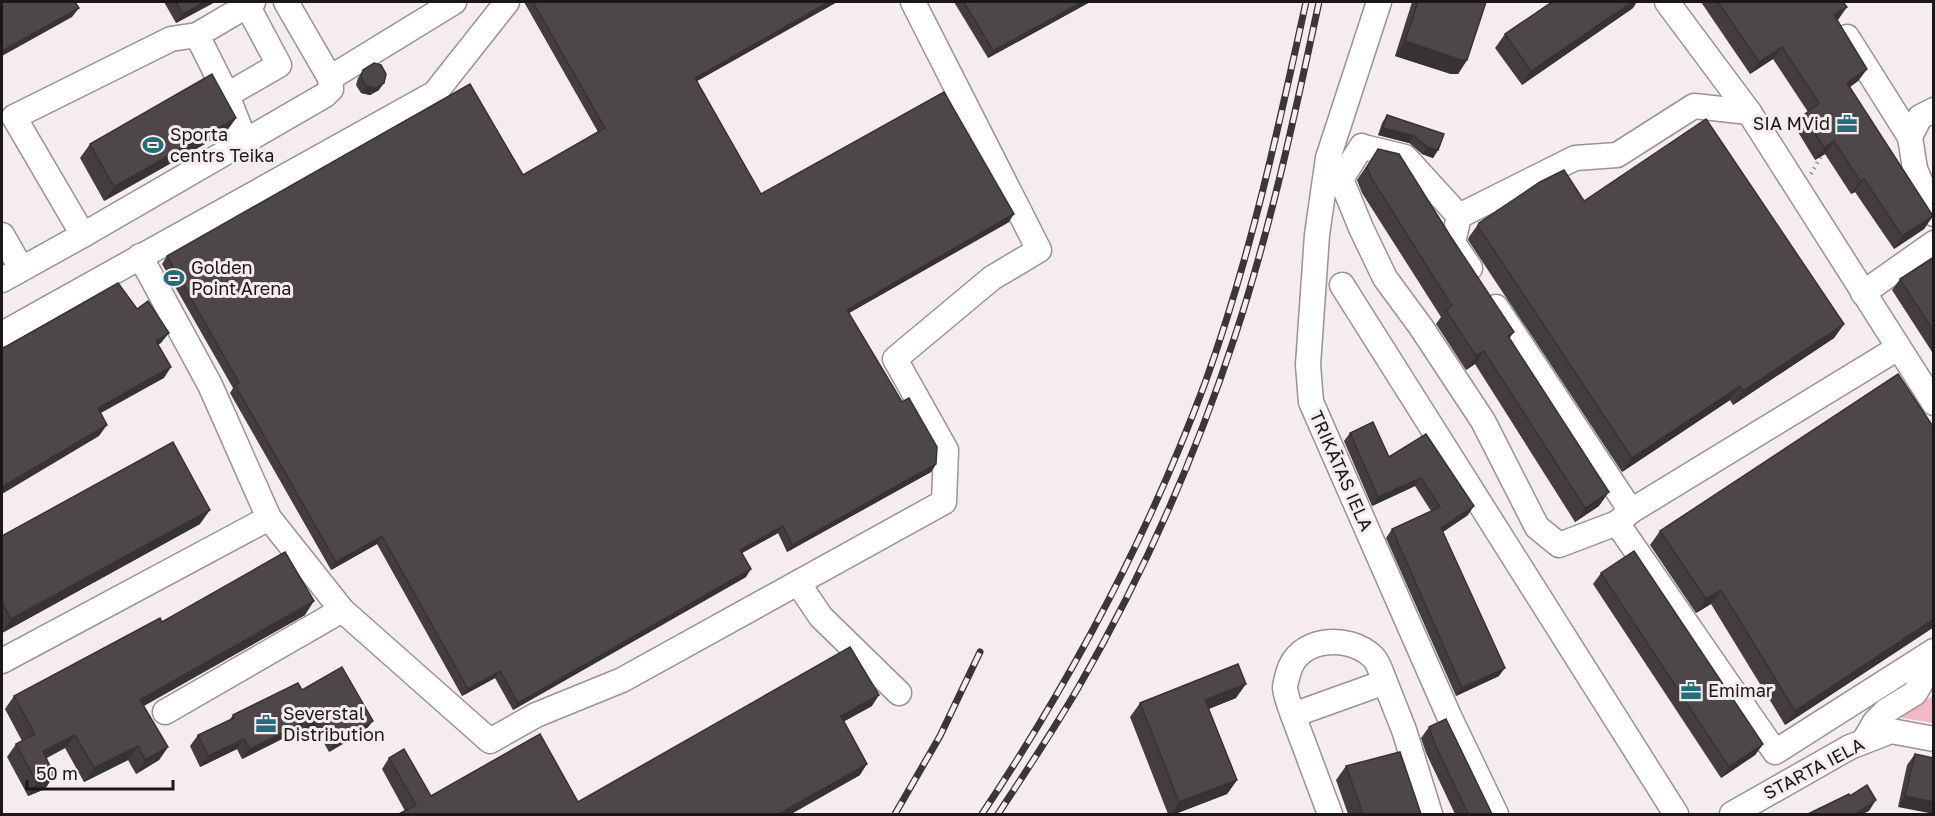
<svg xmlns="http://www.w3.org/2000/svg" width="1935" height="816" font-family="'Golos Text',sans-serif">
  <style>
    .green { fill: #f3b8c7 }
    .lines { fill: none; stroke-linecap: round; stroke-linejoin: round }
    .minor-casing { stroke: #9b9294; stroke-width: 27 }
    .path { stroke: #989193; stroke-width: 4; stroke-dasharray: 1.5 4.5; stroke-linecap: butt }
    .minor { stroke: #fff; stroke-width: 24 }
    .rail-casing { stroke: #3b3738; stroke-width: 7 }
    .rail { stroke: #f5ecee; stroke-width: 4.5; stroke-dasharray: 14; stroke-linecap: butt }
    .wall { fill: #433d3f }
    .shaded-wall { fill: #373233 }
    .building { fill: #4e4749; stroke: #373233; stroke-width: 1.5 }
    .labels { text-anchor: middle; stroke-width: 6; stroke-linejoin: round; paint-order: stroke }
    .poi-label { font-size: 18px; fill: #1b1819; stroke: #f5ecee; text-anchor: start }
    .street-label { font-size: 18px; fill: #1b1819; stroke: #f5ecee }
  </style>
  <rect width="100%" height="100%" fill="#f5ecee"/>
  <polygon class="green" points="1933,696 1933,723 1897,717"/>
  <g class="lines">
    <g class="minor-casing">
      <g id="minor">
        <polyline points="1379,2 1328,158 1317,235 1308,365 1311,402 1449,716 1496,814"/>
        <polyline points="1667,2 1749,112"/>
        <polyline points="197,35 227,95 245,141"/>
        <polyline points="1847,37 1910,137"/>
        <polyline points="330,78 454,2"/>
        <polyline points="227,95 279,65 247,5"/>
        <polyline points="1934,110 1920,117 1910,137 1915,169 1934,214"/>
        <polyline points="1362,146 1341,179 1361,228 1385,278 1421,327 1483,421 1537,527 1559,545 1617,523"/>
        <polyline points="1368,148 1405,157 1459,216"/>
        <polyline points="1459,216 1453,243 1470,268"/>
        <polyline points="1459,216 1575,158 1617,155 1694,106 1749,112 1934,403"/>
        <polyline points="2,235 21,268"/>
        <polyline points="83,235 14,117 171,39 197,35 253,2"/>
        <polyline points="140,256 210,385 269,518 342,610 490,741 536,715 622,680 944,502 946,450 895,359 992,278 1039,250 913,2"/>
        <polyline points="2,280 83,235 325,95 331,89 330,78 286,2"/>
        <polyline points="1342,285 1676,814"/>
        <polyline points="1863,293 1934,243"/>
        <polyline points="1496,307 1631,511 1617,523 1775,752 1934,651"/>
        <polyline points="2,334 435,93 507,2"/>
        <polyline points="1631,511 1898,348"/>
        <polyline points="798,583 821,617 899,693"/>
        <polyline points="2,661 269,518"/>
        <polyline points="165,712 342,610"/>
        <path d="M1293,715c-3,-8 -7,-18 -8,-27 0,-4 2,-10 3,-14 9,-37 60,-41 85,-17 6,6 9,18 12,25"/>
        <polyline points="1864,741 1875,722 1886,711 1915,693 1934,660"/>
        <polyline points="1330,814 1293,715 1385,682 1404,730 1430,814"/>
        <polyline points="1732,814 1850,747 1891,731 1934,739"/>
      </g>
    </g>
    <polyline class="path" points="1811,174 1821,156"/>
    <use href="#minor" class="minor"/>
    <g class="rail-casing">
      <g id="rail">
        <polyline points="895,814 940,736 980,652"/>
        <path d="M982,814c90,-135 166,-278 223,-431 45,-124 73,-253 101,-381"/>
        <path d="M998,814c27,-41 55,-83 80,-126 64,-111 117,-230 157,-352 36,-109 60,-222 84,-334"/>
      </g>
    </g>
    <use href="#rail" class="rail"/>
  </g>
  <g class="wall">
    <polygon points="164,2 215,2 176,23"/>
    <polygon points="524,2 837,2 697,81 761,194 1009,222 849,313 936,464 931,472 787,552 778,533 742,553 746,577 513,710 495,678 462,696 377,544 331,570 230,393 233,388 162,264 167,256 523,175 598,132"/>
    <polygon points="954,2 1090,2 988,58"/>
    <polygon points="1412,2 1486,2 1467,60 1458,74 1451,74 1395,56"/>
    <polygon points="1701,2 1843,2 1837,20 1867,69 1858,81 1850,87 1933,216 1924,229 1894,249 1855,192 1851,194 1825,154 1815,160 1795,127 1804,115 1808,112 1773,59 1750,74"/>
    <polygon points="1633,8 1522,85 1495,48 1505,34"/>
    <polygon points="363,70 379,90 370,95 361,93 356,85 358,78"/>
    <polygon points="1387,115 1438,150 1433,158 1422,154 1409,143 1378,135 1382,123"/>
    <polygon points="236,118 226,132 104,201 80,158 90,144"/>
    <polygon points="1378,149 1451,237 1514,332 1509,339 1599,506 1575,522 1475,364 1466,370 1436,324 1441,317 1362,193 1357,180"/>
    <polygon points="1584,201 1844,324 1834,338 1733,405 1730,400 1622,472 1468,240 1469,237 1479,223"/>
    <polygon points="1934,257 1934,355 1892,290 1900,279"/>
    <polygon points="1350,433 1389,457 1426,434 1468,515 1443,532 1499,676 1456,696 1386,538 1392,529 1431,511 1415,486 1372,506 1344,441"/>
    <polygon points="200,524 2,633 2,536"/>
    <polygon points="1660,531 1934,627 1785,725 1711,604 1696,613 1650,545"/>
    <polygon points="1601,573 1763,744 1755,755 1721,778 1593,584"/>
    <polygon points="305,615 144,706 168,747 159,760 136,774 128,760 84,782 65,748 46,758 54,775 45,789 28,796 7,757 16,744 22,741 5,709 14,696 162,622"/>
    <polygon points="302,690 365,731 329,752 315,727 300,734 298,731 242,759 237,749 200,767 190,746 198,735 229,721 233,715"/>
    <polygon points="1236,698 1209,709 1237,780 1227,794 1175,814 1168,814 1130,717 1140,703"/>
    <polygon points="872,706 844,721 860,775 791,814 399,814 405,811 382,769 389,758 431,796 578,802"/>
    <polygon points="1429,727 1492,814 1455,814 1426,753 1421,738"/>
    <polygon points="1915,754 1934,758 1898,807 1907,765"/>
    <polygon points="1346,766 1421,814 1348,814 1336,780"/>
  </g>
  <g class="shaded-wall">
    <polygon points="205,2 215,2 176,23 183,14"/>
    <polygon points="829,2 837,2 690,85 695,78"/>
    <polygon points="1082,2 1090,2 988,58 993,51"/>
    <polygon points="1632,2 1637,2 1633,8 1522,85 1531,71"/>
    <polygon points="1847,7 1838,20 1825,28 1834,15"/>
    <polygon points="79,8 72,17 2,56 2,51"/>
    <polygon points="1405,41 1467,60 1458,74 1451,74 1395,56"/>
    <polygon points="1782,47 1773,59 1750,74 1759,62"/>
    <polygon points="1867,69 1858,81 1838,95 1847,83"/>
    <polygon points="384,83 379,90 370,95 361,93 366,86"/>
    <polygon points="236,118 226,132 104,201 114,187"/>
    <polygon points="1383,128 1414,136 1409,143 1378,135"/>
    <polygon points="1834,141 1825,154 1815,160 1824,148"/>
    <polygon points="1427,147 1438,150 1433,158 1422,154"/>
    <polygon points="1864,179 1855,192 1851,194 1860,181"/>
    <polygon points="1014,214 1009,222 842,317 847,310"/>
    <polygon points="1933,216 1924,229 1894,249 1902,236"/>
    <polygon points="1844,324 1834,338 1733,405 1743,391"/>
    <polygon points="169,333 161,343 148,352 156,341"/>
    <polygon points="1484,351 1475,364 1466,370 1476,356"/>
    <polygon points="171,367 164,378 90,419 98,408"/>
    <polygon points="1740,386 1730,400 1622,472 1632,458"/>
    <polygon points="107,425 99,436 2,494 2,487"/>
    <polygon points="936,464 931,472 787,552 792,545"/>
    <polygon points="1421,478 1415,486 1372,506 1378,497"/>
    <polygon points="1609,492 1599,506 1575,522 1585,508"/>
    <polygon points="1474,506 1468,515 1435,537 1441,528"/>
    <polygon points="210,510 200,524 2,633 11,619"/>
    <polygon points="783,526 778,533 735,557 740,550"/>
    <polygon points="382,536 377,544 331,570 336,562"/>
    <polygon points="751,569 746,577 513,710 518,703"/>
    <polygon points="1721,590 1711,604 1696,613 1706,599"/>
    <polygon points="314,601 305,615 130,713 140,700"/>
    <polygon points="1934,619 1934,627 1785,725 1795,711"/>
    <polygon points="1505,668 1499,676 1456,696 1462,688"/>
    <polygon points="500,671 495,678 462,696 468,689"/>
    <polygon points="1246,684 1236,698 1195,714 1205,700"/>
    <polygon points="879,695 872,706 834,727 841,716"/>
    <polygon points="322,716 315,727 300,734 307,724"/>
    <polygon points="306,721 298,731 242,759 250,749"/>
    <polygon points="373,721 365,731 329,752 337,741"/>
    <polygon points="75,735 65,748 34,765 43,751"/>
    <polygon points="244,739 237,749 200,767 208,756"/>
    <polygon points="1763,744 1755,755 1721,778 1729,767"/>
    <polygon points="138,746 128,760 84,782 94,768"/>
    <polygon points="168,747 159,760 136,774 145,760"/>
    <polygon points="867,764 860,775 791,814 779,814"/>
    <polygon points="54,775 45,789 28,796 37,783"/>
    <polygon points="1237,780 1227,794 1175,814 1171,814 1179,802"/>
    <polygon points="1905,796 1934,802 1934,814 1898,807"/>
    <polygon points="1876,800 1869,811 1863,814 1856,814 1858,812"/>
  </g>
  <g class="building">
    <polygon points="2,2 75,2 79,8 2,51"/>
    <polygon points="176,2 205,2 183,14"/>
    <polygon points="533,2 829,2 695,78 761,194 944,92 1014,214 847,310 902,402 909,398 937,447 936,464 792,545 783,526 740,550 751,569 518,703 500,671 468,689 382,536 336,562 235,385 239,383 167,256 470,84 523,175 605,128"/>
    <polygon points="964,2 1082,2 993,51"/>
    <polygon points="1418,2 1486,2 1467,60 1461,60 1405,41"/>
    <polygon points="1552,2 1632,2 1531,71 1505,34"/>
    <polygon points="1718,2 1843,2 1847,7 1834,15 1867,69 1847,83 1933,216 1902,236 1864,179 1860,181 1834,141 1824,148 1804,115 1819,103 1782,47 1759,62"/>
    <polygon points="374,63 381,65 386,74 384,83 376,88 366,86 361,77 363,70"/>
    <polygon points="212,74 236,118 114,187 90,144"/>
    <polygon points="1387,115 1444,134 1438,150 1427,147 1414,136 1383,128"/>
    <polygon points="1706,119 1844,324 1743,391 1740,386 1632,458 1478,226 1479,223 1540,182 1564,170 1584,201"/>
    <polygon points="1378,149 1399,154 1451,237 1514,332 1508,336 1609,492 1585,508 1484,351 1476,356 1446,310 1452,306 1372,179 1367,167"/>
    <polygon points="1934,257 1934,332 1900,279"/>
    <polygon points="118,283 137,309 148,301 169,333 156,341 171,367 98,408 107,425 2,487 2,349"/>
    <polygon points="1898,374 1934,428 1934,619 1795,711 1721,590 1706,599 1660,531"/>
    <polygon points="1373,422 1389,457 1426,434 1474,506 1441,528 1505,668 1462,688 1392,529 1440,507 1421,478 1378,497 1350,433"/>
    <polygon points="173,442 210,510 11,619 2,602 2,536"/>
    <polygon points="1634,551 1763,744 1729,767 1601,573"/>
    <polygon points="285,552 314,601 140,700 168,747 145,760 138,746 94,768 75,735 43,751 54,775 37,783 16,744 35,734 14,696 160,618 162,622"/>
    <polygon points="850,647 879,695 841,716 867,764 779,814 399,814 416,805 389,758 404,749 431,796 540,734 578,802"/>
    <polygon points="1238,664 1246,684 1205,700 1237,780 1179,802 1140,703"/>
    <polygon points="342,667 373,721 337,741 322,716 307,724 306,721 250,749 244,739 208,756 198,735 234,718 233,715 298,683 302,690"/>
    <polygon points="1446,719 1492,814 1468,814 1434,742 1429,727"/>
    <polygon points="1400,752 1421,814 1363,814 1346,766"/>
    <polygon points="1915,754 1934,758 1934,802 1905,796"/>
    <polygon points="1867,785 1876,800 1858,812 1860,814 1808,814 1849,794 1850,796"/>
  </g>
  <defs>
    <g id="office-bare" transform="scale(1.62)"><path d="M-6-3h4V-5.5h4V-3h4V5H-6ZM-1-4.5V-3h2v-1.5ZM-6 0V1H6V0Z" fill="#266d7a" stroke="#f5ecee" stroke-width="2.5" paint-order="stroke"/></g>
    <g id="stadium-bare" transform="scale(1.62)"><path d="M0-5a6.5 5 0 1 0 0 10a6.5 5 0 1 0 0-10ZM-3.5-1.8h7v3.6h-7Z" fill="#266d7a" stroke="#f5ecee" stroke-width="2.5" paint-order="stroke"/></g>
  </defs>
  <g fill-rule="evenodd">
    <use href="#office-bare" x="1847" y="124"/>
    <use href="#stadium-bare" x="153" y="145"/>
    <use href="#stadium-bare" x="174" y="278"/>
    <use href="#office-bare" x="1691" y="691"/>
    <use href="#office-bare" x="266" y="724"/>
  </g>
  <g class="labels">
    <g class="poi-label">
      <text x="1830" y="130" text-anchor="end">SIA MVid</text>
      <text x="170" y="141">Sporta<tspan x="170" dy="21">centrs Teika</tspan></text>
      <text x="191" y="274">Golden<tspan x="191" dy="21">Point Arena</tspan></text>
      <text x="1708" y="697">Emimar</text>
      <text x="283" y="720">Severstal<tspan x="283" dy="21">Distribution</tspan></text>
    </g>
    <g class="street-label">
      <text transform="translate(1341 471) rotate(66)" y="6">TRIKĀTAS IELA</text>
      <text transform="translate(1814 769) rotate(-28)" y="6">STARTA IELA</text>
    </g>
  </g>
  <rect width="1935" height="816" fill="none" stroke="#1b1819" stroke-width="6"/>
  <path d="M27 780v9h146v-9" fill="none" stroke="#1b1819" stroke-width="3"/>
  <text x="36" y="780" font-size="18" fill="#1b1819" stroke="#f5ecee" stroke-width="4.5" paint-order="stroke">50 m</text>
</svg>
